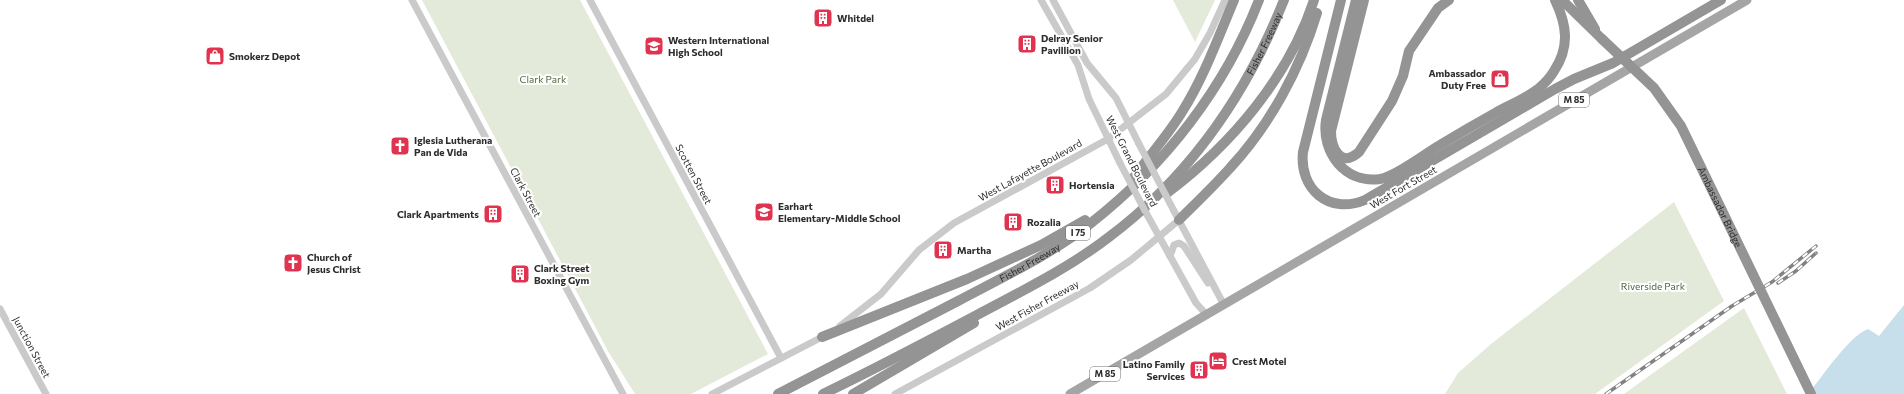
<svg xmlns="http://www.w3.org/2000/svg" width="1904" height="394" font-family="Commissioner,sans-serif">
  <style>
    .green { fill: #e4eada }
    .water { fill: #c7dfea }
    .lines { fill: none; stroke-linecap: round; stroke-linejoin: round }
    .minor { stroke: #cacaca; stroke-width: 7 }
    .major { stroke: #a5a5a5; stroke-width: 9 }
    .highway { stroke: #949494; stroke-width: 10 }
    .rail-casing { stroke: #828282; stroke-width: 3.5 }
    .rail { stroke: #fff; stroke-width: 2; stroke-dasharray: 6; stroke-linecap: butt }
    .minor-bridge { stroke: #cacaca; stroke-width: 7 }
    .highway-bridge { stroke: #949494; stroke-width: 10 }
    .labels { text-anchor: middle; stroke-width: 4; stroke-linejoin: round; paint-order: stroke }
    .shield { fill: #fff; stroke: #6c6c6c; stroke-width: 1 }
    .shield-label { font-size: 9px; font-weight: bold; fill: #2d2d2d }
    .poi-label { font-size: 10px; font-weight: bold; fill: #2d2d2d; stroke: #fff; text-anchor: start }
    .street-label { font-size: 10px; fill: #2d2d2d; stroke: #fff }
    .park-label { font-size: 10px; fill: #54673c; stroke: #fff }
  </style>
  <rect width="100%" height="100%" fill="#fff"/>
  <g class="green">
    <polygon points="422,0 580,0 768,354 691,394 635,394 608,351"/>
    <polygon points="1173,0 1215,0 1195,42"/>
    <polygon points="1674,202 1724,301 1595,394 1445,394 1458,373 1491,344"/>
    <polygon points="1744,308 1787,394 1624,394 1628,391"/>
  </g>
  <path class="water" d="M1904,305v89h-96c15,-18 41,-58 60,-65l11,7z"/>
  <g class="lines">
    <g class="minor">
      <polyline points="412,0 623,394"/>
      <polyline points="590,0 781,358"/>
      <polyline points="1041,0 1078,65 1089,99 1120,163"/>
      <polyline points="1053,0 1087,63 1116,98 1139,144"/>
      <polyline points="1145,211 1196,303 1206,314"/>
      <polyline points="1174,211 1224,305"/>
      <polyline points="1170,256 1174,245 1179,243 1184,246 1208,283"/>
      <polyline points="0,309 46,394"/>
      <polyline points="840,326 881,294 919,250 954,223 1108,139 1166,94 1195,59 1210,33 1225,0"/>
      <polyline points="712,394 826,335"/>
      <polyline points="895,394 1090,288 1131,260 1179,220"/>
    </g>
    <polyline class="major" points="1070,394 1747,0"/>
    <g class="highway">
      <path d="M1341,0l-38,152c-4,37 26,63 62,48l190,-111 19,-10 39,-16 108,-63"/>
      <path d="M1356,0l-30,120c-5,32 19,64 54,59 17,-3 44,-25 60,-34 18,-11 37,-22 55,-32 14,-8 30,-14 43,-24 6,-5 12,-11 16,-18 16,-24 13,-46 1,-71"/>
      <path d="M1364,0l-33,131c0,16 9,38 28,21l33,-51 11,-25 6,-25 29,-43 11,-8"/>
      <polyline points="1562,0 1602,39"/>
      <polyline points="1578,0 1595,29"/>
      <path d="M1134,177c16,-22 34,-42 48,-65 22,-35 36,-74 52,-112"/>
      <path d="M1167,193c64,-48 122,-116 147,-193"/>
      <path d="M1179,220c17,-17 35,-34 51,-52 40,-43 70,-99 87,-155"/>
      <polyline points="822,337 967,279 1041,245 1085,220"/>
      <path id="s1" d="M778,394c60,-31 120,-62 180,-93 45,-24 92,-46 133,-78 74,-58 134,-135 168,-223"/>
      <path id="s2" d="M823,394c52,-25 103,-52 154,-79 45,-24 92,-47 132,-78 81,-61 138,-144 175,-237"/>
      <polyline points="853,394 974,323"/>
    </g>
    <g class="rail-casing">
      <g id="rail">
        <polyline points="1778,283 1796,271 1816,253"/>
        <polyline points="1606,394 1732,306 1772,282 1816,246"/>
      </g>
    </g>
    <use href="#rail" class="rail"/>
    <g class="minor-bridge">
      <polyline points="1139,144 1174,211"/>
      <polyline points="1120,163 1145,211"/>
    </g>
    <path class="highway-bridge" id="s3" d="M1602,39l52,49 27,38 130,268"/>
  </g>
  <defs>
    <g id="building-square" transform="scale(1)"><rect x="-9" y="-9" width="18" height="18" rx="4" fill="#df3350" stroke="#fff"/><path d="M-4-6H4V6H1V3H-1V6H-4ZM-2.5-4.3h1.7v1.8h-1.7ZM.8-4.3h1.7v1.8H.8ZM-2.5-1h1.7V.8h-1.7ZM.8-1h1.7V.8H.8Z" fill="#fff"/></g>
    <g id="school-square" transform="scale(1)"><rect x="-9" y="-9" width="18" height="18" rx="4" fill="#df3350" stroke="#fff"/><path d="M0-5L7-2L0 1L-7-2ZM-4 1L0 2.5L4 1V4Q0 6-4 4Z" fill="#fff"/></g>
    <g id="shop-square" transform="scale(1)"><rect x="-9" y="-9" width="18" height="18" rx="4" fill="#df3350" stroke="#fff"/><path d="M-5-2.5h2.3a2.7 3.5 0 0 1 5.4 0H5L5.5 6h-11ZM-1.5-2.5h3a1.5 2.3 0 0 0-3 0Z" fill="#fff"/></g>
    <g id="church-square" transform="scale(1)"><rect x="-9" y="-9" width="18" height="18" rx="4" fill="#df3350" stroke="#fff"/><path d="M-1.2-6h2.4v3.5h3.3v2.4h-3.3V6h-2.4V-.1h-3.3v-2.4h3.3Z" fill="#fff"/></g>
    <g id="hotel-square" transform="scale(1)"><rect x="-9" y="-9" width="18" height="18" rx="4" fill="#df3350" stroke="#fff"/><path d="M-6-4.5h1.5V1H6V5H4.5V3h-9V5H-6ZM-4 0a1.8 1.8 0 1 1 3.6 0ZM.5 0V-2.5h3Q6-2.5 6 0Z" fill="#fff"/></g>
  </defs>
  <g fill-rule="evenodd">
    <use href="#building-square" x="823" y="18"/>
    <use href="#building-square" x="1027" y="44"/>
    <use href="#school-square" x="654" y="46"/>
    <use href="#shop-square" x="215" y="56"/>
    <use href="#shop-square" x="1500" y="79"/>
    <use href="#church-square" x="400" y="146"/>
    <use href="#building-square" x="1055" y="185"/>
    <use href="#school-square" x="764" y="212"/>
    <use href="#building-square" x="493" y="214"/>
    <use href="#building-square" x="1013" y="222"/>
    <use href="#building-square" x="943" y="250"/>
    <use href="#church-square" x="293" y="263"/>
    <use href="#building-square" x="520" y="274"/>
    <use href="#hotel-square" x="1218" y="361"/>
    <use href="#building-square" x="1199" y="370"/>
  </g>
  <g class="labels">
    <g class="shield">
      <rect x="1559" y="93" width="30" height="14" rx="3"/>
      <rect x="1066" y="226" width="24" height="14" rx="3"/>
      <rect x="1090" y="367" width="30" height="14" rx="3"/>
    </g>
    <g class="shield-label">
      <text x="1574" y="103">M 85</text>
      <text x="1078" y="236">I 75</text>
      <text x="1105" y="377">M 85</text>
    </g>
    <g class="poi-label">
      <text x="837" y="22">Whitdel</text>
      <text x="1041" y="42">Delray Senior<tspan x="1041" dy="12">Pavillion</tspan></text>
      <text x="668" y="44">Western International<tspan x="668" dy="12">High School</tspan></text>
      <text x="229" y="60">Smokerz Depot</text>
      <text x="1486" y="77" text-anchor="end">Ambassador<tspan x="1486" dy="12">Duty Free</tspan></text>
      <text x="414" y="144">Iglesia Lutherana<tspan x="414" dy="12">Pan de Vida</tspan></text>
      <text x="1069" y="189">Hortensia</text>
      <text x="778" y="210">Earhart<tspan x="778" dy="12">Elementary-Middle School</tspan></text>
      <text x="479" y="218" text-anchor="end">Clark Apartments</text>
      <text x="1027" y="226">Rozalia</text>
      <text x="957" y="254">Martha</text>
      <text x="307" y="261">Church of<tspan x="307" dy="12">Jesus Christ</tspan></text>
      <text x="534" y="272">Clark Street<tspan x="534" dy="12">Boxing Gym</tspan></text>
      <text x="1232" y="365">Crest Motel</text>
      <text x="1185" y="368" text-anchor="end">Latino Family<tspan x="1185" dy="12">Services</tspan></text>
    </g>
    <g class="street-label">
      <text dy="4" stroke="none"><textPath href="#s2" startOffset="577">Fisher Freeway</textPath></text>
      <text transform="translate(1132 161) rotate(63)" y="4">West Grand Boulevard</text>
      <text transform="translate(1030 170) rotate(-29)" y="4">West Lafayette Boulevard</text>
      <text transform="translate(694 174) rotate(62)" y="4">Scotten Street</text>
      <text transform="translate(1403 187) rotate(-30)" y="4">West Fort Street</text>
      <text transform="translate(526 192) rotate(62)" y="4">Clark Street</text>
      <text dy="4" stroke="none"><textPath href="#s3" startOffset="208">Ambassador Bridge</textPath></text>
      <text dy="4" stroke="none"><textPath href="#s1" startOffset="284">Fisher Freeway</textPath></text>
      <text transform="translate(1037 305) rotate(-29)" y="4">West Fisher Freeway</text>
      <text transform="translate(32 347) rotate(62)" y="4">Junction Street</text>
    </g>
    <g class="park-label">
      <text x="543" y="83">Clark Park</text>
      <text x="1653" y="290">Riverside Park</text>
    </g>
  </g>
</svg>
